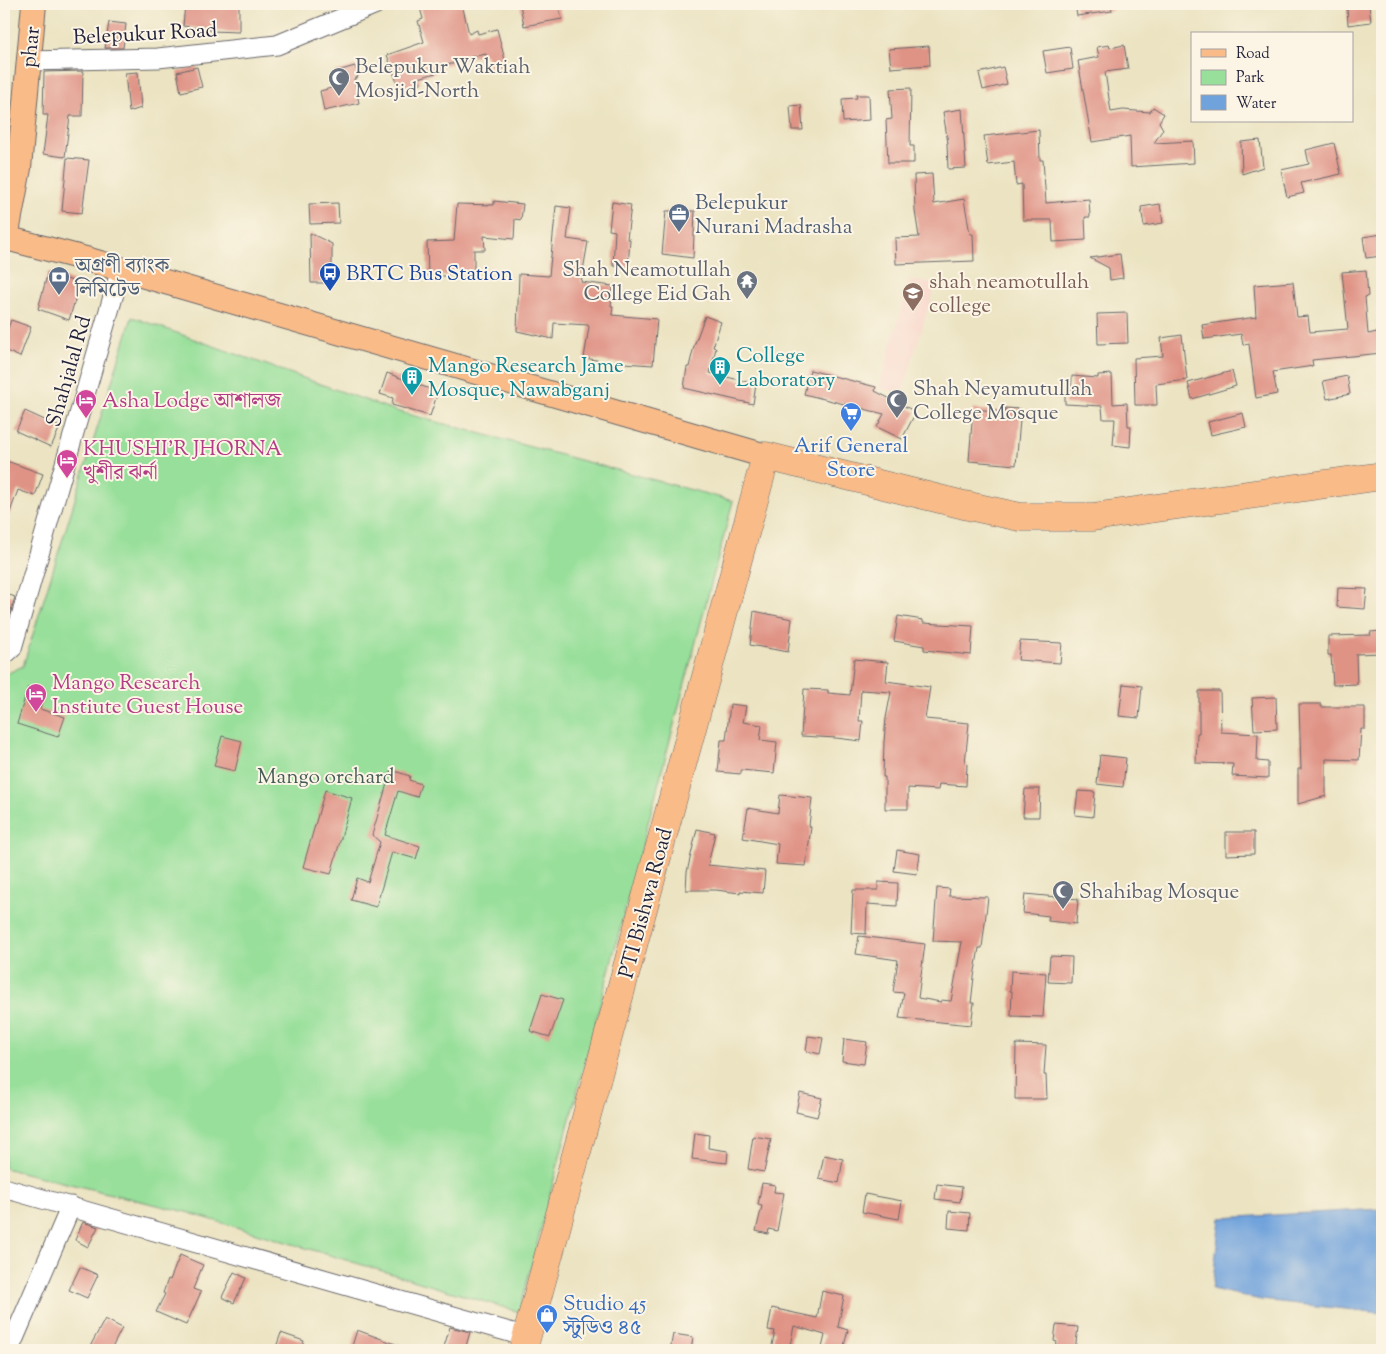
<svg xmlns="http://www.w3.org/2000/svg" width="1386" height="1354" font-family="'Sorts Mill Goudy','Noto Serif Bengali',serif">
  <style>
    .built { fill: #f7d1c6 }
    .green { fill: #97df9a; stroke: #5c806a }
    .water { fill: #70a2db; stroke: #49628b }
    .building { fill: #df9385 }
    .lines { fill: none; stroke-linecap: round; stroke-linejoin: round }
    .minor-casing { stroke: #68666a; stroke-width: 21 }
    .major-casing { stroke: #68666a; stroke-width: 26 }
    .highway-casing { stroke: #68666a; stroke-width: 29 }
    .minor { stroke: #fff; stroke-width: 19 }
    .major { stroke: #f9bc89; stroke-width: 24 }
    .highway { stroke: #f9bc89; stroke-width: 28 }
    .labels { text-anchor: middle; stroke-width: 4; stroke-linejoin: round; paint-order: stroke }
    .street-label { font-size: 21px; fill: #22223b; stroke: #fcf5e5 }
    .worship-label { font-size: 21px; fill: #5b616d; stroke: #fcf5e5; text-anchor: start }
    .service-label { font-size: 21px; fill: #4e5e75; stroke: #fcf5e5; text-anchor: start }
    .transit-label { font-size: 21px; fill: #164399; stroke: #fcf5e5; text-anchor: start }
    .education-label { font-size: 21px; fill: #785e54; stroke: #fcf5e5; text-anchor: start }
    .culture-label { font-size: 21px; fill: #0d838f; stroke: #fcf5e5; text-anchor: start }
    .hotel-label { font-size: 21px; fill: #b23c85; stroke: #fcf5e5; text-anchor: start }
    .shop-label { font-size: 21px; fill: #366cbe; stroke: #fcf5e5 }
    .park-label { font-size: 21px; fill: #455b58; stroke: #fcf5e5 }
  </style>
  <rect width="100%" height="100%" fill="#fcf5e5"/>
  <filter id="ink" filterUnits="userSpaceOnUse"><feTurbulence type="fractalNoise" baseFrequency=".02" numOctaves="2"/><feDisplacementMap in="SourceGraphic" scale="10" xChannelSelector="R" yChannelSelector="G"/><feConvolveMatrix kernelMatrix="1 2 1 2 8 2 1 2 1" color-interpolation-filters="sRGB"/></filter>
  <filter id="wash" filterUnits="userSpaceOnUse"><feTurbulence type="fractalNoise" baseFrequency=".0096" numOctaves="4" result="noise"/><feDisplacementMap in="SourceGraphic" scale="20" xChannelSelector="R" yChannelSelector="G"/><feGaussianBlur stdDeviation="1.12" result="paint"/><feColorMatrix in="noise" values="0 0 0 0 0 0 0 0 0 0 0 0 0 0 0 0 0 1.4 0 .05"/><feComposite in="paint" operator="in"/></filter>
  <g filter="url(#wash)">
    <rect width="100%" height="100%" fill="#ebe3c1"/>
    <polygon class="built" points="909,280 936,283 902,393 879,389"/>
    <polygon class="green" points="132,317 396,411 733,501 519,1312 186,1212 4,1168 4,675 23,666"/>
    <polygon class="water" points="1382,1209 1382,1313 1261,1300 1212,1289 1220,1218"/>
    <g id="blocks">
      <g class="building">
        <polygon points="185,4 239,4 239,32 211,31 211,30 183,26"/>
        <polygon points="419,4 462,4 469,34 477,30 478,34 497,29 506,64 490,68 486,54 461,59 462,62 441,66 442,71 419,78 421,83 400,91 387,55 424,42 418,21 423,19"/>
        <polygon points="520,4 558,4 562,19 524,26"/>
        <polygon points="1075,4 1111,4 1112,11 1077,16"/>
        <polygon points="1369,5 1371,22 1348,25 1347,8"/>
        <polygon points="109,22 126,24 123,48 105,48"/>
        <polygon points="1109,45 1110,48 1124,45 1128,69 1105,72 1111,112 1123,110 1150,112 1153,107 1164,114 1159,122 1163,129 1154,143 1193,141 1194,163 1131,167 1130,136 1092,142 1078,61 1099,57 1097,47"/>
        <polygon points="929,46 930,65 891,68 889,49"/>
        <polygon points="1070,47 1073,69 1047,73 1043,51"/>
        <polygon points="355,66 358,77 354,79 359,103 324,111 320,91 335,87 334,72"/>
        <polygon points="197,67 202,87 181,92 177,72"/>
        <polygon points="1003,67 1007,84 983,90 979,73"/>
        <polygon points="83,71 82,116 70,116 65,157 43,154 48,115 43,115 44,72"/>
        <polygon points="138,72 141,108 129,112 125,73"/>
        <polygon points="911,88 910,146 914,146 914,163 888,163 886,120 892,119 890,89"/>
        <polygon points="856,95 869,95 870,120 843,122 842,99 857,98"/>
        <polygon points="801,105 803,130 792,130 790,106"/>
        <polygon points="962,109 966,168 948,169 947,143 948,143 943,112"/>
        <polygon points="1039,130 1040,160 1043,160 1046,203 1089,199 1090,217 1085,217 1086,240 1053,242 1052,220 1023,220 1022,184 1016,185 1014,162 988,165 984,136"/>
        <polygon points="1260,140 1263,167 1242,174 1241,142"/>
        <polygon points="1334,143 1341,174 1301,183 1304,193 1287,197 1281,170 1309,164 1306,150"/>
        <polygon points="67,158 89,160 82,213 62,211"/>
        <polygon points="932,174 934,204 964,199 970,234 973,234 974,261 896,264 895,238 919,237 915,211 914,175"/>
        <polygon points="494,201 523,204 521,220 515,219 514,239 484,236 485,250 474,250 474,271 448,271 448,276 428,276 427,242 454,241 457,204 494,205"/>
        <polygon points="612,202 631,205 627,239 630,239 628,267 613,266 615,231 609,230"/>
        <polygon points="338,203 339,223 310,224 309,204"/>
        <polygon points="1160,204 1163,223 1144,226 1141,207"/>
        <polygon points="556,206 571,208 567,239 588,242 581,282 613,286 611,306 613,306 612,315 657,319 653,365 608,362 584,358 589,327 588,325 554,323 553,339 517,331 519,274 549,276"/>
        <polygon points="666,211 695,211 693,258 662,254"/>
        <polygon points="310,233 332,244 332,283 311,283"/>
        <polygon points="1382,234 1382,256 1366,258 1363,237"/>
        <polygon points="1120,254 1123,278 1110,280 1109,268 1090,258"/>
        <polygon points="1366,270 1368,296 1365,297 1368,334 1377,332 1382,353 1312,360 1313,366 1273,372 1277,394 1256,398 1249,344 1243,345 1241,334 1204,339 1202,325 1256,317 1254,285 1293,282 1297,317 1308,316 1310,332 1348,329 1342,272"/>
        <polygon points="48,272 80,284 69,320 38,309"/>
        <polygon points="1127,313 1128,343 1098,344 1097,314"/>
        <polygon points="705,316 721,322 713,347 716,348 710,373 756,384 753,404 684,388 687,367 689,367 694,346"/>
        <polygon points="11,320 31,327 20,357 4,350 4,339"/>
        <polygon points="1182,335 1187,380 1156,384 1157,405 1135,405 1134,358 1163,356 1161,338"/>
        <polygon points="810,370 876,387 875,391 916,412 902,439 877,427 884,414 804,394"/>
        <polygon points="1232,371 1236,386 1192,399 1188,383"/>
        <polygon points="387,373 438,392 430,416 392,405 393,398 380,394"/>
        <polygon points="1112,374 1113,404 1127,403 1128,426 1131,426 1130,447 1113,445 1115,419 1103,419 1102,406 1065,404 1065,393 1071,393 1072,376 1098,378 1098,375"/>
        <polygon points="1347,376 1350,394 1327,399 1323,381"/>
        <polygon points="1005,408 1021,409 1016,465 969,461 973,409 1005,412"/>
        <polygon points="25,411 60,427 51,447 16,431"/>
        <polygon points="1243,413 1246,427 1211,435 1208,422"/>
        <polygon points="4,460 43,474 35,496 18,490 5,526 4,525"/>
        <polygon points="1338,588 1367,589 1365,609 1337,607"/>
        <polygon points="4,593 15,597 4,635"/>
        <polygon points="754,611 792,619 788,652 750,645"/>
        <polygon points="898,616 923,620 923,623 973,626 971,655 924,650 924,646 894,641"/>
        <polygon points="1382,631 1382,653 1356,654 1357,684 1333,685 1331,655 1328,655 1328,636 1371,635 1370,632"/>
        <polygon points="1020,641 1062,643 1060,663 1018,660"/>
        <polygon points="854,659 888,662 886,681 930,687 925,719 969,723 965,763 967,764 966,786 939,784 938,790 908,788 908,809 885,809 885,777 883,777 884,742 886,718 891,692 861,690 859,721 863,721 861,741 836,738 801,736 804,689 828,690 828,693 850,695"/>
        <polygon points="1123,684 1142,686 1139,718 1119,716"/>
        <polygon points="28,687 45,693 40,709 65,717 58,737 17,724"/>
        <polygon points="1199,691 1220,691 1221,732 1258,734 1257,761 1268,762 1268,778 1232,776 1233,764 1196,763 1197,733 1199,733"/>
        <polygon points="1276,697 1277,729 1254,730 1252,698"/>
        <polygon points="730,704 746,706 743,722 762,725 760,740 777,742 774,773 741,770 741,774 718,772 721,740 726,740"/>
        <polygon points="1299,704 1321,704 1321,707 1365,707 1365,729 1361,729 1359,760 1326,759 1326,796 1298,804 1298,769 1301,769"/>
        <polygon points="222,736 242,741 235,771 214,766"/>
        <polygon points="1100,755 1126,758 1123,787 1097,784"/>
        <polygon points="391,770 410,776 409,780 421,784 417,797 398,791 385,835 420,846 416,859 392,852 376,907 351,900 357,878 368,882 380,842 372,835"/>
        <polygon points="1025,789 1040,789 1039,817 1023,817"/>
        <polygon points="325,790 352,798 331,874 303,867"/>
        <polygon points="1078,791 1095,792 1093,817 1075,815"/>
        <polygon points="780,795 812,798 809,826 811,827 806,866 776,864 778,844 743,838 748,808 778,813"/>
        <polygon points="697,829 715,833 708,865 765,871 763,893 740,891 740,893 716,890 686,890 687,872"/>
        <polygon points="1226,832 1254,832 1254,854 1226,855"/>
        <polygon points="897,850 920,854 917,874 894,871"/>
        <polygon points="878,882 898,883 897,906 867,904 866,934 851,933 853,890 878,890"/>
        <polygon points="937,888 950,889 949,896 988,897 982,948 979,948 974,977 971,1003 974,1003 971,1025 899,1018 904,993 893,992 898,960 856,954 859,936 925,944 918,998 941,1002 941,1000 951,1001 962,942 933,941"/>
        <polygon points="1025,894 1078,899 1076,924 1048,921 1049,916 1023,913"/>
        <polygon points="1050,956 1072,957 1071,983 1048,982"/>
        <polygon points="1011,971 1046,973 1043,1017 1011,1016 1012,991 1010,991"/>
        <polygon points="542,994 563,1000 550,1037 530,1031"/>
        <polygon points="808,1036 823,1038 820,1054 806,1051"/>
        <polygon points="844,1039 867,1042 864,1064 842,1061"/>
        <polygon points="1016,1044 1046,1045 1044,1075 1046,1075 1047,1099 1015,1099"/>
        <polygon points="800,1093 822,1098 817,1117 796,1112"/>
        <polygon points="695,1133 709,1135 708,1148 728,1151 727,1163 692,1159"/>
        <polygon points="753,1136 771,1139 764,1172 748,1169"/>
        <polygon points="824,1155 843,1159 839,1183 819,1179"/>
        <polygon points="762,1183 775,1185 774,1192 784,1193 777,1231 769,1229 768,1234 756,1231 762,1206 758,1205"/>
        <polygon points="937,1184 962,1187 960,1202 935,1199"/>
        <polygon points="865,1194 902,1201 899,1219 862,1212"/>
        <polygon points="949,1211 970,1213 969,1230 948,1228"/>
        <polygon points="83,1222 98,1227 88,1247 75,1240"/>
        <polygon points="180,1255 203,1265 193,1289 201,1292 186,1325 156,1312 165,1294 163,1293 168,1279 170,1280"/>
        <polygon points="80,1267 98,1275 87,1298 69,1290"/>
        <polygon points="234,1272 246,1278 234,1303 222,1297"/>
        <polygon points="822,1291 844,1296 838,1327 848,1330 843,1350 822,1348 825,1335 794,1326 789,1350 771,1350 775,1331 768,1330 772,1308 817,1318"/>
        <polygon points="105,1319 122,1328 111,1350 88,1350"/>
        <polygon points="1056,1325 1078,1327 1075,1350 1055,1350 1057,1342 1054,1341"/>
        <polygon points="450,1327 470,1332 465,1350 443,1350"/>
        <polygon points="357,1330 409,1349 409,1350 365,1350 352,1346"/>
        <polygon points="281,1333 304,1341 301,1350 275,1350"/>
        <polygon points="673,1334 693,1337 691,1350 670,1350"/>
      </g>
    </g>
  </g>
  <g filter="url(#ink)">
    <use href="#blocks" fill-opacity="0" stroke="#68666a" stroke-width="1"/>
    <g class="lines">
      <g class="minor-casing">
        <g id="minor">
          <polyline points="29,61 158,58 277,45 376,4"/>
          <polyline points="4,655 12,648 121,269"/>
          <polyline points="4,1188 527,1337"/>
          <polyline points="9,1350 71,1206"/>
        </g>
      </g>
      <g class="major-casing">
        <polyline id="major" points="34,4 19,168 6,238 86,259 766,456"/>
      </g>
      <g class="highway-casing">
        <polyline id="highway" points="523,1350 766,456 964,505 1020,517 1093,517 1382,476"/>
      </g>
      <use href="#minor" class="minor"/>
      <use href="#major" class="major"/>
      <use href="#highway" class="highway"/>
    </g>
  </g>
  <defs>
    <g id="mosque-pin" transform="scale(1.125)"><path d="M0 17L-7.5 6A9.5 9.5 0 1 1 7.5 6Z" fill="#6b7280" stroke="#fcf5e5"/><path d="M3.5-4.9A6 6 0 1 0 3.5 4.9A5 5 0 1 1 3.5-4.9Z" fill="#fff"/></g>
    <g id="office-pin" transform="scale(1.125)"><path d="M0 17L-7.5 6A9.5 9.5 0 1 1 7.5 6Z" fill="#5c6f8a" stroke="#fcf5e5"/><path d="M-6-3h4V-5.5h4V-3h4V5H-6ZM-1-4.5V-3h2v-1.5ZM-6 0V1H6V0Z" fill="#fff"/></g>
    <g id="bus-pin" transform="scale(1.125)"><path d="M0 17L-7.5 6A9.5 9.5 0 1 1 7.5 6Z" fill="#1a4fb4" stroke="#fcf5e5"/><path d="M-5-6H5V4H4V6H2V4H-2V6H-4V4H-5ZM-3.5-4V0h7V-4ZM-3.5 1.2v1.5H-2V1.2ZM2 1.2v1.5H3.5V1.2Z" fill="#fff"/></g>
    <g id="bank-pin" transform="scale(1.125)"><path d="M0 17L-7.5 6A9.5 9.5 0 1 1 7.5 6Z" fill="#5c6f8a" stroke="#fcf5e5"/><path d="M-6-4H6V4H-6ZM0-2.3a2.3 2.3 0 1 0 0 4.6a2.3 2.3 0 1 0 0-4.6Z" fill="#fff"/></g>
    <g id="temple-pin" transform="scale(1.125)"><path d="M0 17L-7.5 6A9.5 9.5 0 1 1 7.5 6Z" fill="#6b7280" stroke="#fcf5e5"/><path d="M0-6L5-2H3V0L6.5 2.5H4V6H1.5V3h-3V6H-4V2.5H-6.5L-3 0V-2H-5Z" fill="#fff"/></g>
    <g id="university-pin" transform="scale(1.125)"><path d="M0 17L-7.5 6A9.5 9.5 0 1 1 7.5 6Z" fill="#8d6e63" stroke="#fcf5e5"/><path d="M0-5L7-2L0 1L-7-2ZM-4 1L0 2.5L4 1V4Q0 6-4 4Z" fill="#fff"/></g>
    <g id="building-pin" transform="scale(1.125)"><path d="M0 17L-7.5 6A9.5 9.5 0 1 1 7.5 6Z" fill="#0f9aa8" stroke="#fcf5e5"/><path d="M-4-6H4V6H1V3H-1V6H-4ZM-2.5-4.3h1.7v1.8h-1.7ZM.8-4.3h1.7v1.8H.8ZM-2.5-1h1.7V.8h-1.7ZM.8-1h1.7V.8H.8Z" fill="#fff"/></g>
    <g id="hotel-pin" transform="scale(1.125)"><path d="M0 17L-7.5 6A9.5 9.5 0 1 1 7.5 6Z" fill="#d1479c" stroke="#fcf5e5"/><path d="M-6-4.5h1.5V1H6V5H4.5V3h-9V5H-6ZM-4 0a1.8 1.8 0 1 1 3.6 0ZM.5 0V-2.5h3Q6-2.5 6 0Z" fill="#fff"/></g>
    <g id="supermarket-pin" transform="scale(1.125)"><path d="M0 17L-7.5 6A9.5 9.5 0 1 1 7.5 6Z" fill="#3f7fe0" stroke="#fcf5e5"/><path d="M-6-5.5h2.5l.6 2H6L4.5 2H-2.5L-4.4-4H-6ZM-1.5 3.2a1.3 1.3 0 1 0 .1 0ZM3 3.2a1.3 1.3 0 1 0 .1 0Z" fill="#fff"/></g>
    <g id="shop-pin" transform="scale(1.125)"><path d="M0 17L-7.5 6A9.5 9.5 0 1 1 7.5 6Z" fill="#3f7fe0" stroke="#fcf5e5"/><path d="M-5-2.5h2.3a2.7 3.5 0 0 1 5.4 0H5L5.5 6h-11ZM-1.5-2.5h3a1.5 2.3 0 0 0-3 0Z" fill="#fff"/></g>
  </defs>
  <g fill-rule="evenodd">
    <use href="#mosque-pin" x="339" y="78"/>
    <use href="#office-pin" x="679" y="214"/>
    <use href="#bus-pin" x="330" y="273"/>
    <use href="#bank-pin" x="59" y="277"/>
    <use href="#temple-pin" x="747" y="281"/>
    <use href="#university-pin" x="913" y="293"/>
    <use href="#building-pin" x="720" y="367"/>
    <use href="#building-pin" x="412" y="377"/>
    <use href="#hotel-pin" x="86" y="400"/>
    <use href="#mosque-pin" x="897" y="400"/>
    <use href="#supermarket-pin" x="851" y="413"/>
    <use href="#hotel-pin" x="67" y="460"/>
    <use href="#hotel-pin" x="36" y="694"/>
    <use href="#mosque-pin" x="1063" y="891"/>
    <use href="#shop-pin" x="547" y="1315"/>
  </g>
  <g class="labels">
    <g class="street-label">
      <text transform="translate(145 33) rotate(-3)" y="7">Belepukur Road</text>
      <text transform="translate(30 47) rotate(-84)" y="7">phar</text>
      <text transform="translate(68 371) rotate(-74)" y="7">Shahjalal Rd</text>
      <text transform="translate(645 903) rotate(-75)" y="7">PTI Bishwa Road</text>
    </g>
    <g class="worship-label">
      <text x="355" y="73">Belepukur Waktiah<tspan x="355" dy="24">Mosjid-North</tspan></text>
      <text x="731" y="276" text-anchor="end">Shah Neamotullah<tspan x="731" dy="24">College Eid Gah</tspan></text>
      <text x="913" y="395">Shah Neyamutullah<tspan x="913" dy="24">College Mosque</tspan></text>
      <text x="1079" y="898">Shahibag Mosque</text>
    </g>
    <g class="service-label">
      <text x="695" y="209">Belepukur<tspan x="695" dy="24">Nurani Madrasha</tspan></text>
      <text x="75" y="272">অগ্রণী ব্যাংক<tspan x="75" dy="24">লিমিটেড</tspan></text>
    </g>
    <g class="transit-label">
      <text x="346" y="280">BRTC Bus Station</text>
    </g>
    <g class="education-label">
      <text x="929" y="288">shah neamotullah<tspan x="929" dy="24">college</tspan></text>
    </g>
    <g class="culture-label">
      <text x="736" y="362">College<tspan x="736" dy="24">Laboratory</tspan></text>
      <text x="428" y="372">Mango Research Jame<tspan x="428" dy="24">Mosque, Nawabganj</tspan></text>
    </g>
    <g class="hotel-label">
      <text x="102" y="407">Asha Lodge আশালজ</text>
      <text x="83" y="455">KHUSHI'R JHORNA<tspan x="83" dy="24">খুশীর ঝর্না</tspan></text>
      <text x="52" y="689">Mango Research<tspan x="52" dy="24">Instiute Guest House</tspan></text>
    </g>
    <g class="shop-label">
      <text x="851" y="452">Arif General<tspan x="851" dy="24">Store</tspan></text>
      <text x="563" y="1310" text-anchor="start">Studio 45<tspan x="563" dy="24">স্টুডিও ৪৫</tspan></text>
    </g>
    <g class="park-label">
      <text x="326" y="783">Mango orchard</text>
    </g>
  </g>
  <rect width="1386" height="1354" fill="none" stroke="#fcf5e5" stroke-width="20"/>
  <rect x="1191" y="32" width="162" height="90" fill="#fcf5e5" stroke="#a5a1a1"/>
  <rect x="1201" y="49" width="25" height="8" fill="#f9bc89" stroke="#a5a1a1"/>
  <text x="1236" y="58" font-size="15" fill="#22223b">Road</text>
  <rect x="1201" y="70" width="25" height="15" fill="#97df9a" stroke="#a5a1a1"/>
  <text x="1236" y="82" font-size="15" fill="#22223b">Park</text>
  <rect x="1201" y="95" width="25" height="15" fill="#70a2db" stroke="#a5a1a1"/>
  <text x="1236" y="108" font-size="15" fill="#22223b">Water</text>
</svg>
